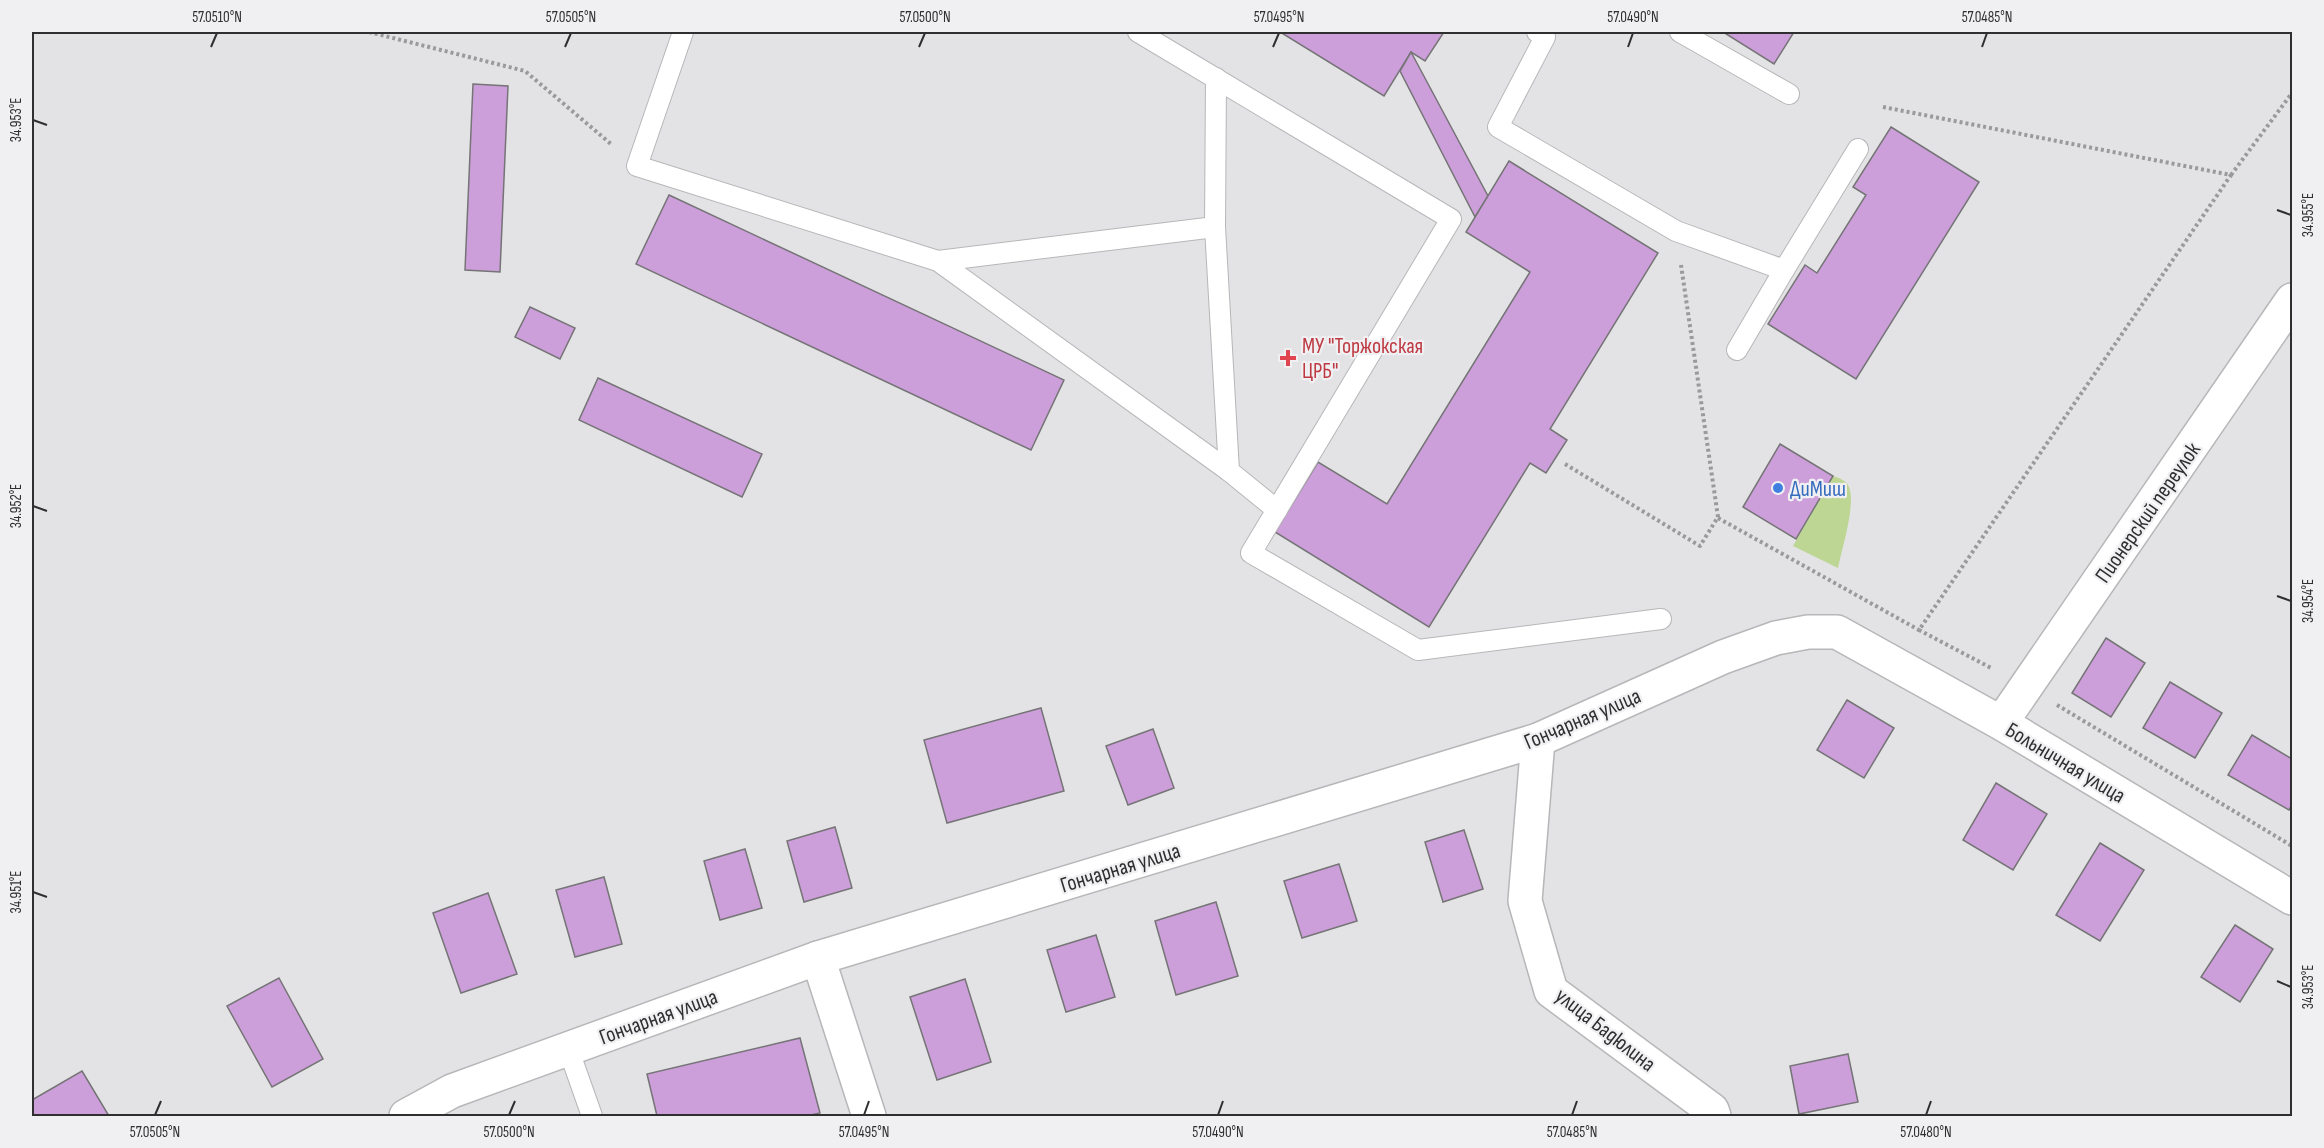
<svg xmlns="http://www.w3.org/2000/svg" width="2324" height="1148" font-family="'Sofia Sans Condensed',sans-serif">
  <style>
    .green { fill: #bdd694 }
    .building { fill: #cd9fda; stroke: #757476; stroke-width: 1.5 }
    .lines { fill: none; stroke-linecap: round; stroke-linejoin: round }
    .lane-casing { stroke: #b7b7b9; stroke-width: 22 }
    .street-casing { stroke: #b7b7b9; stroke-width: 36 }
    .secondary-casing { stroke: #b7b7b9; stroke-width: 36 }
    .path { stroke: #9a9a9c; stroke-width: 4; stroke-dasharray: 3 3; stroke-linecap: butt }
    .lane { stroke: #fff; stroke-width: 20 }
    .street { stroke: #fff; stroke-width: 33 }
    .secondary { stroke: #fff; stroke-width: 33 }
    .ticks { fill: none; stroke: #2f2f30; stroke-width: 2 }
    .health-dot { fill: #e0444e; stroke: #f0f0f3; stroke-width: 2 }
    .shop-dot { fill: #3f7fe0; stroke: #f0f0f3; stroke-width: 2 }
    .labels { text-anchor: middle; stroke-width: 4.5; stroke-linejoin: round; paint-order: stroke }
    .health-label { font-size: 22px; fill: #be3a42; stroke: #f0f0f3; text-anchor: start }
    .shop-label { font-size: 22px; fill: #366cbe; stroke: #f0f0f3; text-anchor: start }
    .street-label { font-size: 22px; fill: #2f2f30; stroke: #f0f0f3 }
    .neatline { fill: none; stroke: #2f2f30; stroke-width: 2 }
    .ticks-label { font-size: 15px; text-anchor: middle; fill: #2f2f30 }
  </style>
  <rect width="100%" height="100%" fill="#e3e3e5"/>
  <path class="green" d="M1833,476c6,2 13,4 16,11 7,17 -7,62 -11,81l-45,-22z"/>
  <g class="building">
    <polygon points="1280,32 1444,32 1425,61 1411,52 1384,96"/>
    <polygon points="1723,32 1794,32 1774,64"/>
    <polygon points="1411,52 1488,196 1475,217 1400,71"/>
    <polygon points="473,84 508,86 500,272 465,270"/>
    <polygon points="1891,127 1979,182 1856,379 1768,324 1805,265 1817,273 1866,195 1853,187"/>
    <polygon points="1509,161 1658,253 1550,429 1567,440 1546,473 1530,463 1429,627 1275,532 1318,462 1387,504 1530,272 1466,232"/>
    <polygon points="669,195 1064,380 1031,450 636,264"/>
    <polygon points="530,307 575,328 560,359 515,337"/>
    <polygon points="598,378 762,454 742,497 579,420"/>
    <polygon points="1780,444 1833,476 1796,539 1743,507"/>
    <polygon points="2106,638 2145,663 2111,717 2072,693"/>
    <polygon points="2170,682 2222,713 2195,758 2143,728"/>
    <polygon points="1847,700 1894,728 1864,778 1817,750"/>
    <polygon points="1041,708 1064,791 947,823 924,740"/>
    <polygon points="1153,729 1174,788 1128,805 1106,746"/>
    <polygon points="2252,735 2292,759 2292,804 2289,810 2228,775"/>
    <polygon points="1996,783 2047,814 2013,870 1963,840"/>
    <polygon points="835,827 852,888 804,902 787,841"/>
    <polygon points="1464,830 1483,889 1443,902 1425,842"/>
    <polygon points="2100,843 2144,870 2100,941 2056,915"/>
    <polygon points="745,849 762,908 720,920 704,861"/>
    <polygon points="1339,864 1357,921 1302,938 1284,881"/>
    <polygon points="604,877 622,944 575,957 556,890"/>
    <polygon points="488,893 517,974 461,993 433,913"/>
    <polygon points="1216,902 1238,976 1176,995 1155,921"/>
    <polygon points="2235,925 2273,949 2240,1002 2201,977"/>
    <polygon points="1096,935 1115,997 1066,1012 1047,950"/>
    <polygon points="279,978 323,1059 272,1087 227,1006"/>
    <polygon points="965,979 991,1062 937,1080 910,997"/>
    <polygon points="800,1038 820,1113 806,1116 657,1116 647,1074"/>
    <polygon points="1848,1054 1858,1102 1799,1114 1790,1066"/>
    <polygon points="82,1071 109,1116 32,1116 32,1100"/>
  </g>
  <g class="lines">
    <g class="lane-casing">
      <g id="lane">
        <polyline points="683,32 637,166 938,261 1229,471 1277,510"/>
        <polyline points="1138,32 1451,219 1251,553 1418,650 1661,619"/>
        <polyline points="1537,32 1545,37 1498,127 1676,231 1784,270 1858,149"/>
        <polyline points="1680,32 1789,94"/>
        <polyline points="1215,227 1229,471"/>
        <polyline points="938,261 1215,227 1216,78"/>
        <polyline points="1737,350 1784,270"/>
        <polyline points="568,1048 592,1116"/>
      </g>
    </g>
    <g class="street-casing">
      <g id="street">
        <polyline points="1538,740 1525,901 1551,991 1712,1110 1714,1116"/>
        <polyline points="818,958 869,1116"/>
      </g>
    </g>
    <g class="secondary-casing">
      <g id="secondary">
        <polyline points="2001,723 2292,300"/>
        <polyline points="406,1116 452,1091 818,958 1538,740 1723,657 1776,638 1808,632 1837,632 2001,723 2292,898"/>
      </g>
    </g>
    <g class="path">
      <polyline points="369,32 525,71 611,144"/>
      <polyline points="1883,107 2231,175 1919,630 1993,669"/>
      <polyline points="2231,175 2292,93"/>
      <polyline points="1565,464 1700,546 1718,517 1681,265"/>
      <polyline points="1718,518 1919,630"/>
      <polyline points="2057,705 2292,846"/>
    </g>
    <use href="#lane" class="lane"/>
    <use href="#street" class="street"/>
    <use href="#secondary" class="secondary"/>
  </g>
  <path class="ticks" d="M211,47l6,-14M565,47l6,-14M919,47l6,-14M1273,47l6,-14M1628,47l5,-14M1982,47l5,-14M33,120l14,5M2277,210l14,5M33,506l14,5M2277,596l14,5M33,892l14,5M2277,981l14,6M155,1115l6,-14M509,1115l6,-14M864,1115l5,-14M1218,1115l5,-14M1572,1115l5,-14M1926,1115l5,-14"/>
  <path class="health-dot" d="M1285 349h6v6h6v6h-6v6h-6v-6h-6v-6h6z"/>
  <circle class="shop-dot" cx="1778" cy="488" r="6"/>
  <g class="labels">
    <g class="health-label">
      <text x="1302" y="353">МУ "Торжокская<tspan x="1302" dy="25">ЦРБ"</tspan></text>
    </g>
    <g class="shop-label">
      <text x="1790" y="496">ДиМиш</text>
    </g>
    <g class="street-label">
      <text transform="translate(2147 512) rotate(-55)" y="8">Пионерский переулок</text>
      <text transform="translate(1582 718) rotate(-23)" y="8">Гончарная улица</text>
      <text transform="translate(2066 762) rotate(31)" y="8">Больничная улица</text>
      <text transform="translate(1120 867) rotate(-17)" y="8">Гончарная улица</text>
      <text transform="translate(658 1016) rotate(-20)" y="8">Гончарная улица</text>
      <text transform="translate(1606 1029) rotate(38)" y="8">улица Бадюлина</text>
    </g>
  </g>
  <rect width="2324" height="1148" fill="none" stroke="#f0f0f3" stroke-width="66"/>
  <rect x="33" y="33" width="2258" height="1082" class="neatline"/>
  <g class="ticks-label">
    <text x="217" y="22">57.0510°N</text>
    <text x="571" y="22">57.0505°N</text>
    <text x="925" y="22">57.0500°N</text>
    <text x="1279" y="22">57.0495°N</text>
    <text x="1633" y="22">57.0490°N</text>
    <text x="1987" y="22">57.0485°N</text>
    <text transform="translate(16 120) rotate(-90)" y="5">34.953°E</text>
    <text transform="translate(2308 215) rotate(-90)" y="5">34.955°E</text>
    <text transform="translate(16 506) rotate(-90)" y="5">34.952°E</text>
    <text transform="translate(2308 601) rotate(-90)" y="5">34.954°E</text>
    <text transform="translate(16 892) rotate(-90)" y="5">34.951°E</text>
    <text transform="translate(2308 987) rotate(-90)" y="5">34.953°E</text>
    <text x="155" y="1137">57.0505°N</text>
    <text x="509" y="1137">57.0500°N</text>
    <text x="864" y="1137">57.0495°N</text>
    <text x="1218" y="1137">57.0490°N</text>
    <text x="1572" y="1137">57.0485°N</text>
    <text x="1926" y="1137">57.0480°N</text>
  </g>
</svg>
